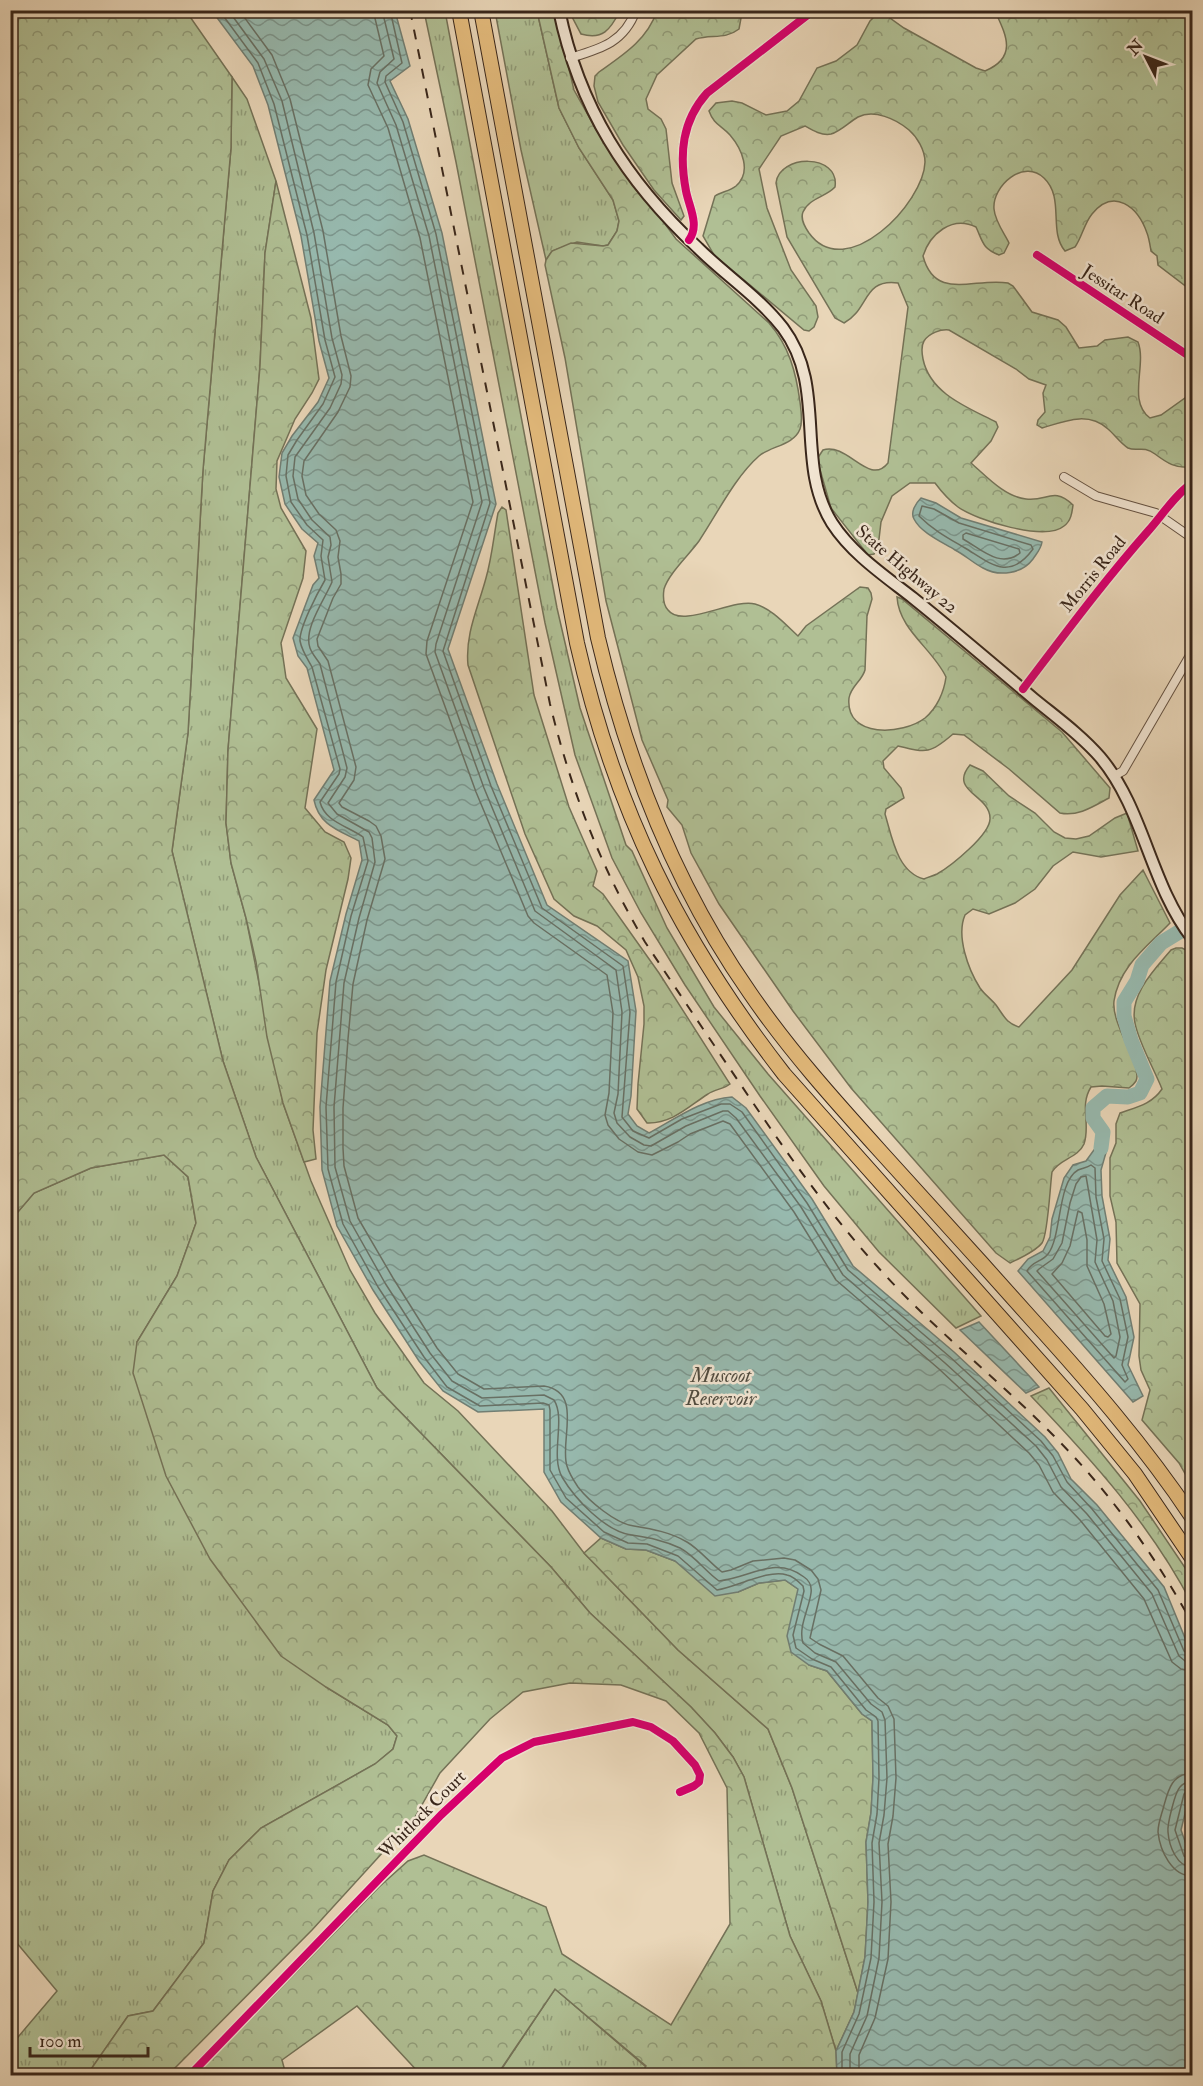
<svg xmlns="http://www.w3.org/2000/svg" width="1203" height="2086" font-family="'IM FELL Double Pica',serif">
  <style>
    .grass { fill: url(#grass-tufts); stroke: #747257; stroke-width: 1.5 }
    .forest { fill: url(#forest-crowns); stroke: #747257; stroke-width: 1.5 }
    .water { fill: url(#water-waves); stroke: #717e73; stroke-width: 1.5 }
    .lines { fill: none; stroke-linecap: round; stroke-linejoin: round }
    .shore { stroke: #687064; stroke-width: 1.5 }
    .river { stroke: #97b9ae; stroke-width: 15 }
    .minor-casing { stroke: #655242; stroke-width: 10 }
    .secondary-casing { stroke: #39261a; stroke-width: 14 }
    .motorway-casing { stroke: #39261a; stroke-width: 16 }
    .minor { stroke: #f1e4d1; stroke-width: 8 }
    .secondary { stroke: #f1e4d1; stroke-width: 10 }
    .motorway { stroke: #e4bb7c; stroke-width: 14 }
    .rail { stroke: #39261a; stroke-width: 2; stroke-dasharray: 10 10; stroke-linecap: butt }
    .cycleway-casing { stroke: #f1e4d1; stroke-width: 11 }
    .cycleway { stroke: #d6006c; stroke-width: 8 }
    .labels { text-anchor: middle; stroke-width: 5; stroke-linejoin: round; paint-order: stroke }
    .street-label { font-size: 18px; fill: #39261a; stroke: #f1e4d1 }
    .water-label { font-size: 20px; font-style: italic; fill: #504b3f; stroke: #f1e4d1 }
  </style>
  <defs>
    <pattern id="grass-tufts" width="24" height="20" patternUnits="userSpaceOnUse" patternTransform="scale(1.5)"><rect width="24" height="20" fill="#b0bf94"/><path d="M3 7l-1-3M5 7V3M7 7l1-3M15 17l-1-3M17 17v-4M19 17l1-3" fill="none" stroke="#909b78"/></pattern>
    <pattern id="forest-crowns" width="20" height="18" patternUnits="userSpaceOnUse" patternTransform="scale(1.5)"><rect width="20" height="18" fill="#b0bf94"/><path d="M2 6a3 3 0 1 1 6 0M12 15a3 3 0 1 1 6 0" fill="none" stroke="#909b78"/></pattern>
    <pattern id="water-waves" width="16" height="10" patternUnits="userSpaceOnUse" patternTransform="scale(1.5)"><rect width="16" height="10" fill="#97b9ae"/><path d="M0 5q4-4 8 0t8 0" fill="none" stroke="#7c968d"/></pattern>
  </defs>
  <rect width="100%" height="100%" fill="#e9d6b8"/>
  <filter id="stains"><feTurbulence type="fractalNoise" baseFrequency=".00333" numOctaves="4"/><feColorMatrix values="0 0 0 0 .2 0 0 0 0 .09 0 0 0 0 .02 0 0 0 .5 -.17"/></filter>
  <radialGradient id="worn" r=".72"><stop offset=".6" stop-color="#630" stop-opacity="0"/><stop offset="1" stop-color="#630" stop-opacity=".3"/></radialGradient>
  <g class="grass">
    <polygon points="424,11 445,11 557,608 580,708 626,845 632,851 667,928 714,1007 768,1074 981,1316 956,1328 879,1252 824,1186 760,1096 685,985 641,913 612,858 575,755 545,623 456,162"/>
    <polygon points="495,11 537,11 559,108 579,148 613,200 619,221 617,231 608,245 603,246 577,242 552,251 546,260 521,150"/>
    <polygon points="232,77 247,99 276,181 265,253 260,366 228,750 226,823 231,863 246,918 283,1103 311,1181 350,1270 375,1313 424,1383 458,1411 552,1511 584,1553 678,1650 768,1729 792,1788 858,1993 854,2012 836,2051 821,2001 790,1936 744,1777 733,1757 715,1733 691,1707 590,1613 551,1567 377,1388 256,1157 223,1061 172,851 188,733 203,470 231,148"/>
    <polygon points="164,1155 188,1177 196,1223 177,1276 137,1342 326,1687 388,1725 397,1736 393,1749 375,1764 261,1828 229,1860 213,1891 204,1943 153,2011 128,2016 87,2075 11,2076 11,2051 13,2043 57,1991 11,1936 11,1220 34,1193 91,1168"/>
    <polygon points="555,1989 646,2067 641,2075 497,2076"/>
  </g>
  <g class="forest">
    <polygon points="11,11 186,11 232,77 231,148 203,470 188,733 172,851 223,1061 256,1157 377,1388 551,1567 590,1613 691,1707 715,1733 733,1757 744,1777 790,1936 821,2001 836,2051 837,2075 641,2075 646,2066 555,1989 497,2075 421,2075 357,2006 282,2060 286,2075 196,2075 379,1887 408,1861 424,1855 546,1907 562,1954 671,2025 730,1924 727,1788 699,1733 666,1701 621,1685 570,1683 523,1692 490,1719 440,1773 415,1817 312,1930 168,2075 87,2075 128,2016 153,2011 204,1943 213,1891 229,1860 261,1828 375,1764 393,1749 397,1736 388,1725 326,1687 281,1656 210,1559 166,1476 133,1373 137,1342 177,1276 196,1223 188,1177 164,1155 91,1168 34,1193 11,1220"/>
    <path d="M537,11h18l19,79 23,41 79,108 93,84c20,23 27,49 31,79 1,8 3,19 0,27 -6,16 -29,17 -41,27 -24,21 -42,58 -60,85 -10,14 -30,32 -35,48 -1,7 -1,16 4,21 14,19 65,-12 87,-6 16,4 31,21 43,32l8,-10 54,-39 8,1 3,5 1,6 -5,17 -2,54c-3,11 -14,16 -16,28 -4,41 54,37 76,20 12,-10 19,-26 21,-41 -13,-28 -47,-47 -49,-80l5,2 160,133 48,56 -1,10c-15,8 -31,19 -49,15l-51,-44 -45,-34 -11,-1c-23,20 -26,19 -55,12l-15,15 1,7 17,20 3,10 -18,11 -1,5c7,23 12,58 39,65 4,-2 9,-3 13,-5 14,-8 54,-40 53,-56 0,-23 -42,-27 -20,-53l13,6 26,25 26,17 19,19 11,6 11,1 13,-3 26,-18 12,-5 11,38 -37,6 -28,-5 -20,14 -18,23 -20,14 -26,11 -16,-5 -8,6c-9,21 3,54 15,73 4,6 11,11 16,17 8,11 10,18 23,22l53,-57 48,-75 23,-25 27,53c-22,23 -51,43 -56,78 -3,24 29,65 22,80 -2,3 -4,5 -7,7l-27,-2 -11,1c-12,19 0,37 -7,57 -6,14 -25,15 -32,28 -2,14 -4,63 -10,71 -7,9 -22,15 -32,20l-14,-10 -145,-165 -58,-77 -74,-107 -28,-51 -9,-28 -15,-18 1,-7 -26,-60 -36,-139 -41,-243 -20,-93 1,-5 6,-9 19,-8 32,3 5,-1 9,-14 2,-10 -6,-21 -34,-52 -20,-40z"/>
    <path d="M569,11v-1l51,1c-10,19 -17,29 -39,23z"/>
    <path d="M657,11h81l3,7 -2,11c-14,11 -28,5 -43,10l-39,36 -11,24 2,10 13,10 5,10 6,54 12,33 -3,4 -27,-30 -31,-45 -25,-43 -4,-16 1,-10 4,-4c24,-17 48,-32 58,-61z"/>
    <path d="M995,11h197v280l-34,-26 -1,-9 -6,-5c-1,-6 -2,-13 -4,-18 -9,-26 -33,-46 -55,-19 -8,10 -10,23 -17,33l-10,4c-17,-20 0,-53 -21,-73 -20,-20 -52,8 -50,31 1,12 10,24 15,34l-5,10 -5,2c-17,-7 -16,-13 -23,-28 -24,-12 -46,7 -53,29 12,46 52,21 85,27l5,3 19,26 26,8 8,7 13,21 18,-2 8,-6 23,-3 10,5c9,23 -11,59 12,76l11,-3 31,-22 -1,27 1,5v42c-16,2 -25,-4 -37,-13 -12,-9 -18,-2 -27,-6 -7,-4 -14,-14 -20,-19 -20,-18 -43,-8 -66,-1l-5,-3 1,-5 7,-8 -2,-19 3,-8 -17,-6 -13,-10 -67,-39c-8,-1 -20,3 -25,11 -3,5 -2,13 -1,18 7,35 46,49 73,63l2,5 -7,14 -20,22c15,13 34,34 55,36 21,3 27,-13 47,6 -1,8 -2,16 -9,21 -19,16 -88,-6 -106,-19 -8,-6 -17,-16 -23,-24h-25l-18,13 -11,26 -2,17 -5,15 -6,1 -37,-47 -14,-49 6,-9c25,-8 46,37 65,13l20,-156 -10,-24c-35,-5 -29,27 -54,40l-9,-5 -48,-81 -11,-54c3,-29 64,-30 59,4 -9,10 -26,11 -32,25 -3,7 2,15 6,21 37,51 115,-30 116,-71 0,-12 -8,-25 -16,-32 -13,-11 -35,-21 -51,-13 -9,5 -17,14 -27,17 -9,2 -19,-4 -26,-8l-24,10 -22,33 8,39 24,62 25,36 2,11 -4,10 -5,4 -5,-1 -90,-75 -11,-19 12,-40c6,-4 15,-5 21,-10 16,-14 6,-37 -6,-51 -9,-10 -16,-10 -21,-24l7,-8 16,-2 10,2 24,12 21,-4 12,-10 18,-33 19,-7 21,-16 13,-24 7,-7 10,2 17,12 72,40 9,3c33,-14 21,-36 10,-60z"/>
    <polygon points="276,181 311,318 319,379 312,393 295,419 277,461 276,489 281,508 306,551 303,578 281,643 286,678 317,729 305,808 325,832 344,842 351,858 348,879 326,970 317,1033 313,1130 316,1159 304,1162 283,1103 267,1037 256,962 246,918 231,863 226,823 228,750 260,366 265,253"/>
    <path d="M502,507l4,3 28,185 35,112 28,64 -4,15 10,8 56,79 71,111c-6,5 -15,5 -22,10 -19,12 -36,30 -61,29l-10,-14 1,-25 6,-60v-18l-6,-29 -12,-27 -29,-24 -23,-10 -20,-17 -29,-65 -57,-169c-3,-31 10,-57 18,-87 6,-21 8,-44 12,-65z"/>
    <path d="M1176,948h6l10,5v533l-13,-23 -37,-43 8,-30 -9,-20 -2,-14 1,-52 -23,-41 -1,-41 -6,-26v-38l6,-15v-19l4,-11c17,-6 32,-9 42,-24 -7,-18 -24,-48 -27,-66 -6,-28 19,-53 36,-73z"/>
    <path d="M1049,1388l91,113 52,77v26c-41,-79 -100,-144 -161,-208z"/>
    <polygon points="601,1538 626,1549 646,1550 675,1561 738,1592 759,1583 785,1580 798,1589 809,1665 827,1671 862,1714 872,1721 873,1778 871,1813 866,1842 868,1902 865,1957 858,1993 792,1788 768,1729 678,1650 584,1553"/>
  </g>
  <g class="water">
    <path d="M212,11h183l15,55 -20,15 18,38 34,114 54,271 -48,145 49,135 50,121 81,56 8,50 -5,85 -3,18 9,12 12,7c26,-14 53,-34 83,-36l14,11 66,91 41,67 101,86 91,85 13,16 13,26 26,26 67,82 28,68v130l-11,45 11,31v214h-355l-1,-24 18,-39 11,-55 3,-55 -2,-60 5,-29 2,-35 -1,-57 -10,-7 -35,-43 -18,-6 -18,-13 -4,-16 11,-47 -13,-9 -26,3 -21,9 -23,4 -40,-35 -29,-11 -20,-1 -25,-11 -40,-36 -17,-30v-63l-66,3 -35,-21 -24,-30 -46,-71 -36,-64 -15,-56 -2,-63 10,-126 16,-67 16,-54 -3,-19c-21,-11 -40,-16 -45,-41l20,-30 -27,-102 -9,-12 -5,-18 20,-53 6,-7 -5,-22 4,-13 -16,-14 -17,-25 -6,-27 3,-24 10,-17 26,-34 11,-24 -10,-37 -18,-105 -33,-131 -15,-39z"/>
    <path d="M921,498l15,5 25,15 81,24c-1,7 -5,11 -9,17 -11,15 -34,18 -50,9 -10,-5 -18,-13 -28,-18 -13,-8 -34,-17 -41,-31 -4,-7 2,-16 7,-21z"/>
    <polygon points="1096,1147 1107,1149 1101,1170 1102,1196 1110,1239 1108,1260 1126,1297 1134,1337 1128,1365 1143,1396 1133,1402 1018,1271 1028,1259 1043,1251 1050,1237 1052,1219 1064,1178 1073,1165 1086,1161"/>
    <polygon points="979,1322 1032,1379 1039,1387 1026,1393 960,1330"/>
  </g>
  <g class="lines">
    <g class="shore">
      <path d="M219,10l39,53 16,41 33,131 18,105 10,37 -12,27 -26,36 -9,15 -2,21 5,26 16,23 16,15 -2,16 4,24c-7,12 -26,48 -25,61 2,10 7,17 12,26l28,102 -1,5 -19,28c5,20 28,24 43,35l5,24 -17,55 -15,66 -10,125 2,62 15,55 35,63 46,70 23,30 33,19 63,-3 6,2 1,5v60l16,28 38,34 24,11 19,1 31,12 39,34c20,-3 51,-21 70,-15 6,1 12,7 16,11l1,5 -11,44 3,13 16,11 19,8 35,43 10,7 2,4 1,57 -2,36 -5,29 2,59 -3,56 -12,56 -17,38v24"/>
      <path d="M228,10l36,49 18,42 32,132 18,105 10,37 -1,9 -11,24 -35,49 -2,19 5,23 14,21 18,17 1,8 -3,12 4,25c-7,17 -29,47 -22,66 2,6 7,11 10,16l27,104 -2,9 -17,26 9,11 32,18 3,6 3,24 -16,56 -15,65 -10,124 1,60 15,54 35,62 45,70 22,28 30,17 62,-3 10,5c12,19 -4,55 8,77 13,22 43,54 69,58 19,3 32,5 49,13 15,8 26,24 39,33 31,-3 56,-26 85,-4 6,4 8,9 7,16 -2,16 -13,34 -8,50l12,10 21,9 35,42 11,8 3,8 2,58 -3,37 -5,28 3,59 -3,56 -12,58 -17,38v22"/>
      <path d="M239,10l33,45 18,44 33,132 18,105 10,40 -1,11 -12,25 -34,49 -2,15 4,19 13,19 17,16 4,11 -2,16 3,17v10l-8,14 -16,41 1,7 10,15 28,106 -2,13 -15,23 3,4 27,14 7,5 5,10 4,23 -18,61 -14,64 -5,55 -5,69v40l1,18 14,52 35,60 44,70 21,26 26,15 60,-3c40,6 15,56 23,80 2,7 7,15 11,21 11,14 38,37 56,39 18,3 36,6 53,16 12,7 23,21 35,30l9,-2 22,-9 31,-3 11,2 16,10 7,9 3,11 -11,48 9,6 24,12 35,42 10,8 6,13 2,59 -3,38 -5,28 3,58 -3,57 -13,59 -16,37v21"/>
      <polyline points="373,10 384,56 371,69 368,85 388,128 420,238 473,502 427,641 426,654 476,792 528,916 534,923 607,975 613,1013 609,1093 605,1115 608,1125 619,1139 638,1152 652,1155 678,1142 690,1134 723,1121 730,1124 794,1212 836,1280 939,1369 1029,1453 1039,1465 1053,1492 1080,1520 1144,1599 1172,1662 1181,1669 1192,1671"/>
      <polyline points="382,10 394,59 380,72 377,83 396,125 429,236 482,502 436,644 435,652 484,788 535,911 616,970 622,1012 618,1094 614,1113 617,1123 630,1137 644,1145 651,1146 686,1126 723,1111 728,1111 736,1118 801,1207 843,1275 945,1363 1036,1446 1047,1460 1061,1487 1087,1514 1152,1594 1179,1656 1185,1661 1192,1662"/>
      <polyline points="390,10 402,63 386,76 385,82 403,122 436,234 490,503 443,651 491,786 542,908 623,966 630,1012 622,1117 633,1131 649,1138 682,1119 721,1104 730,1104 742,1112 807,1203 848,1270 950,1357 1041,1441 1053,1456 1067,1482 1092,1509 1158,1590 1184,1651 1188,1654 1192,1655"/>
      <path d="M922,506l12,3 25,14 72,22 2,4c-24,33 -43,14 -68,-1 -17,-10 -32,-18 -46,-32z"/>
      <path d="M966,533l53,16 1,4c-20,16 -39,-4 -57,-14v-4z"/>
      <path d="M1091,1165l4,3 1,29 8,42 -2,22 18,38 8,38 -6,28 6,14 -3,3 -98,-111c5,-10 15,-9 21,-17 14,-18 9,-72 30,-84 4,-2 9,-2 13,-5z"/>
      <polygon points="1086,1176 1097,1240 1095,1262 1113,1301 1120,1337 1116,1356 1114,1358 1037,1271 1039,1269 1053,1259 1062,1243 1070,1203 1076,1184 1081,1177"/>
      <polygon points="1078,1211 1082,1213 1087,1240 1087,1266 1104,1304 1111,1334 1108,1337 1105,1336 1052,1274 1062,1263 1070,1246"/>
      <path d="M1192,1773c-21,1 -24,18 -29,36 -2,7 -5,15 -5,23 2,19 14,44 34,44"/>
      <path d="M1192,1782c-5,0 -9,1 -12,5 -5,5 -13,38 -12,45 1,14 9,35 24,35"/>
      <polyline points="1192,1789 1188,1790 1184,1794 1175,1830 1184,1856 1192,1860"/>
    </g>
    <polyline class="river" points="1101,1148 1103,1132 1093,1118 1093,1108 1107,1096 1128,1097 1140,1093 1147,1079 1131,1040 1124,1016 1124,1002 1137,981 1142,965 1161,943 1192,924"/>
    <g class="minor-casing">
      <g id="minor">
        <path d="M570,58c30,-9 54,-15 66,-48"/>
        <path d="M689,240c11,-15 0,-33 -3,-49 -7,-37 -4,-70 21,-98l107,-83"/>
        <polyline points="1037,255 1192,358"/>
        <polyline points="1064,477 1096,496 1156,513 1192,538"/>
        <path d="M1023,689c41,-54 81,-108 126,-159 14,-16 26,-35 43,-47"/>
        <polyline points="1114,776 1123,771 1192,652"/>
        <polyline points="189,2076 441,1815 502,1758 534,1742 633,1722 651,1727 673,1741 695,1765 700,1775 699,1782 694,1786 680,1792"/>
      </g>
    </g>
    <g class="secondary-casing">
      <path id="secondary" d="M559,10c20,97 67,171 139,238 27,27 61,49 85,80 45,60 11,134 49,195 20,31 53,53 81,75 41,33 81,67 121,101 22,18 47,36 66,58 44,52 50,127 92,181"/>
    </g>
    <g class="motorway-casing">
      <g id="motorway">
        <path d="M459,10l118,633c38,167 102,296 207,431l298,335 53,65 57,84"/>
        <path d="M481,10l117,628c30,127 77,248 152,355 39,57 85,108 131,159 49,54 99,109 148,164 58,64 115,129 163,201"/>
      </g>
    </g>
    <use href="#minor" class="minor"/>
    <use href="#secondary" class="secondary"/>
    <use href="#motorway" class="motorway"/>
    <path class="rail" d="M410,10l140,694c21,86 50,162 95,238 32,48 64,96 96,143 45,67 90,132 145,191 52,57 113,104 167,159 56,56 101,119 139,188"/>
    <g class="cycleway-casing">
      <g id="cycleway">
        <path d="M689,240c11,-15 0,-33 -3,-49 -7,-37 -4,-70 21,-98l107,-83"/>
        <polyline points="1037,255 1192,358"/>
        <path d="M1023,689c41,-54 81,-108 126,-159 14,-16 26,-35 43,-47"/>
        <polyline points="189,2076 441,1815 502,1758 534,1742 633,1722 651,1727 673,1741 695,1765 700,1775 699,1782 694,1786 680,1792"/>
      </g>
    </g>
    <use href="#cycleway" class="cycleway"/>
  </g>
  <g class="labels">
    <g class="street-label">
      <text transform="translate(1123 294) rotate(33)" y="6">Jessitar Road</text>
      <text transform="translate(907 569) rotate(40)" y="6">State Highway 22</text>
      <text transform="translate(1093 574) rotate(-51)" y="6">Morris Road</text>
      <text transform="translate(422 1814) rotate(-45)" y="6">Whitlock Court</text>
    </g>
    <g class="water-label">
      <text x="721" y="1382">Muscoot<tspan x="721" dy="23">Reservoir</tspan></text>
    </g>
  </g>
  <rect width="1203" height="2086" fill="none" stroke="#e9d6b8" stroke-width="36"/>
  <rect x="12" y="12" width="1179" height="2062" fill="none" stroke="#39261a" stroke-width="3"/>
  <rect x="18" y="18" width="1167" height="2050" fill="none" stroke="#39261a" stroke-width="1.5"/>
  <g transform="translate(1146 57) rotate(312)" stroke="#f1e4d1" stroke-width="4.5" paint-order="stroke">
  <path d="M0-4.5L10 22L0 15L-10 22Z" fill="#39261a"/>
  <text y="-9" font-size="16" font-weight="bold" text-anchor="middle" fill="#39261a">N</text>
  </g>
  <path d="M30 2047v9h118v-9" fill="none" stroke="#39261a" stroke-width="3"/>
  <text x="39" y="2047" font-size="18" fill="#39261a" stroke="#f1e4d1" stroke-width="4.5" paint-order="stroke">100 m</text>
  <rect width="100%" height="100%" filter="url(#stains)"/>
  <rect width="100%" height="100%" fill="url(#worn)"/>
</svg>
